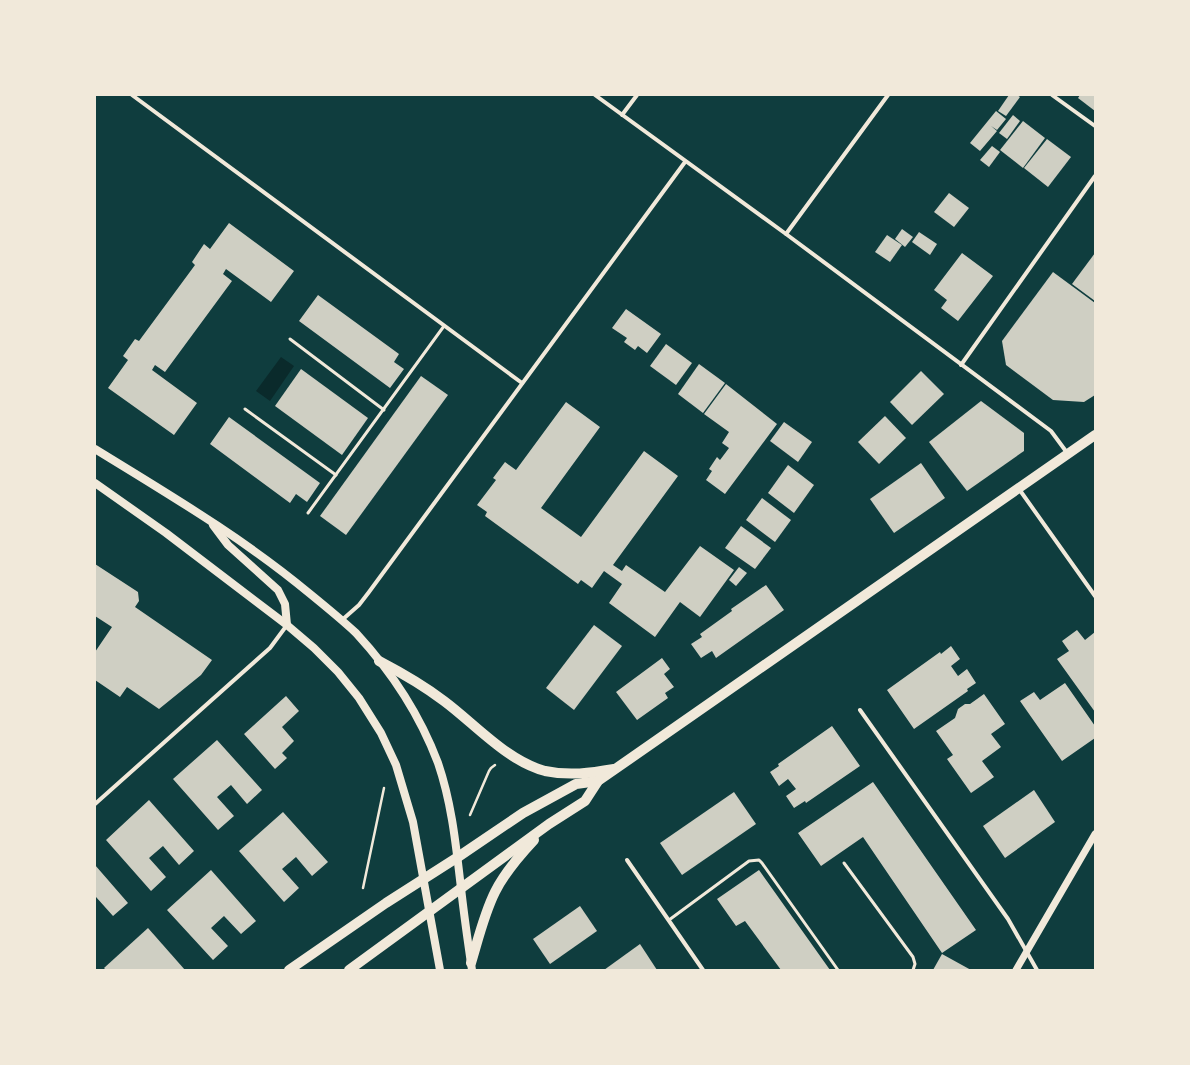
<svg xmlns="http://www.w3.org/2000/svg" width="1190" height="1065" font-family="'Playfair Display',serif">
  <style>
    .water { fill: #0a2a2b }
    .building { fill: #cfcfc3 }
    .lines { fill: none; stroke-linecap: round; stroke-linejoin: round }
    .path { stroke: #f1e9da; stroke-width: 2.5 }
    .service { stroke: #f1e9da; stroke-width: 3 }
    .minor { stroke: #f1e9da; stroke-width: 4 }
    .tertiary { stroke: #f1e9da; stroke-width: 7 }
    .secondary { stroke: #f1e9da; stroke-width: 8 }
    .primary { stroke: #f1e9da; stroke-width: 10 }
  </style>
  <rect width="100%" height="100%" fill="#0f3d3e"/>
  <polygon class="water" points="281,357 294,366 270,401 256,391"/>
  <g class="building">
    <polygon points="1009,95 1017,95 1020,97 1006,116 998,111"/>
    <polygon points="1080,95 1095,95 1095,111 1078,98"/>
    <polygon points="996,111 1006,119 997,130 991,126 997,131 980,151 970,143"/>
    <polygon points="1013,115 1020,121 1007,139 999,133"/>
    <polygon points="1023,121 1045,138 1023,168 1000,150"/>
    <polygon points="1047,139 1071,157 1048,187 1024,168"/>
    <polygon points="992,146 1000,152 989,167 980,160"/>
    <polygon points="949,193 969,208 954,227 934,212"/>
    <polygon points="229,223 294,271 271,302 226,269 223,274 232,281 165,372 155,365 152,370 197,403 174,435 108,388 128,360 123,356 135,339 139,341 195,265 192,262 204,244 210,249"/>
    <polygon points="902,229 913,237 905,247 895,239"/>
    <polygon points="919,232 937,244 930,255 912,242"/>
    <polygon points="887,235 902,245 890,262 875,252"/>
    <polygon points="962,253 993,276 958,321 941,308 947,300 934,290"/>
    <polygon points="1095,253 1095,301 1072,284"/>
    <polygon points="1053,272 1095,303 1095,395 1084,402 1053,400 1006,365 1002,341"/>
    <polygon points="318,295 399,354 394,362 404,369 390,388 299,321"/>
    <polygon points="626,309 661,334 647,353 638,346 635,350 624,342 627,338 612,328"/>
    <polygon points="666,344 692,363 676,385 650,366"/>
    <polygon points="699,364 725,383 703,413 678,394"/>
    <polygon points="301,369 368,418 342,455 275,406"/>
    <polygon points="921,371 944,394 912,425 890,402"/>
    <polygon points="421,376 448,395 346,535 320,516"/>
    <polygon points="726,384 777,424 725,494 706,480 712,471 709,469 717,457 720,460 729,448 722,443 729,432 704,414"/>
    <polygon points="981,401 1024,433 1024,451 967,491 929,442"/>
    <polygon points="566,402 600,427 541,508 581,537 644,451 678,476 613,565 622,571 626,565 665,592 700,546 734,570 700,617 680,602 655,637 609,603 622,584 604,571 592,588 581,580 578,584 485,516 487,512 477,505 496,480 493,478 505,462 516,470"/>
    <polygon points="885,416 906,438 879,464 858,442"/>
    <polygon points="229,417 320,483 307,502 296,494 290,503 210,444"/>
    <polygon points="784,422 812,442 798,462 770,441"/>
    <polygon points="921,463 945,498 894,533 870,499"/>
    <polygon points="788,465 814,485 794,513 768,493"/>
    <polygon points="762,498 791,520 775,542 746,520"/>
    <polygon points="741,526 771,548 755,569 725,548"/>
    <polygon points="95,564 138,592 139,601 135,607 212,660 201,675 159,709 127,687 120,697 95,680 95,652 112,627 95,616"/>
    <polygon points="739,567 747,573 736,586 729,580"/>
    <polygon points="766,585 784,610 716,658 712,651 701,658 691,644 702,637 700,634 732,611 731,609"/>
    <polygon points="594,625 622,646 574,710 546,688"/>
    <polygon points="1077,630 1085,640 1095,632 1095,712 1057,659 1069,651 1062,641"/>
    <polygon points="951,646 960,659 951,666 958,676 967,669 976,683 967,689 968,691 914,729 887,690 940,652 941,654"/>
    <polygon points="662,658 670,669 664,674 674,687 665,693 668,698 637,720 616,692"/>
    <polygon points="1065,683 1095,726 1095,738 1062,761 1020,701 1034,692 1040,700"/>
    <polygon points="984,694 1005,724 991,734 1001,747 982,761 994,777 971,793 947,759 953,755 936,731 955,718 958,709 965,704 970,704"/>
    <polygon points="286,696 299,711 282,727 294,741 282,753 287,758 275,769 244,734"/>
    <polygon points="832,726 860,766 806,803 805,801 794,808 786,796 796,789 788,779 779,786 770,772 779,766 778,764"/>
    <polygon points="217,740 262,790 247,804 231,785 217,797 234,816 218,830 173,779"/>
    <polygon points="873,782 976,930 942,953 863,837 821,866 798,833"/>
    <polygon points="1034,790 1055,822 1005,858 983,826"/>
    <polygon points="734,792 756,824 682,875 660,843"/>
    <polygon points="149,800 194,851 179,865 163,846 149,858 166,877 151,891 106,840"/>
    <polygon points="283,812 328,862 312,876 296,857 282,869 299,888 284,902 239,851"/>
    <polygon points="95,865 128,903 113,916 96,897 95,897"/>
    <polygon points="211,870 256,921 241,934 224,916 211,928 228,946 213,960 167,910"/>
    <polygon points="759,870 830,970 781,970 745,921 736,926 717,899"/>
    <polygon points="580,906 597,931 550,964 533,939"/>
    <polygon points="148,928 185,970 106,970 104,968"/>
    <polygon points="640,944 657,970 604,970"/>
    <polygon points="942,954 971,970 933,970"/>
  </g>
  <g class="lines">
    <g class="path">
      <polyline points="470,815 489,771 491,768 495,765"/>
      <polyline points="363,888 384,788"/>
    </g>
    <g class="service">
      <polyline points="290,339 384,410"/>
      <polyline points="245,409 336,475"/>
      <polyline points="308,513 444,326"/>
      <polyline points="844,863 913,957 915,964 913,970"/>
      <polyline points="669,920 749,861 759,860 762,863 838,970"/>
    </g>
    <g class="minor">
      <polyline points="132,95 522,383"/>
      <polyline points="595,95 786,234 1051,431 1068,454"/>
      <polyline points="1052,95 1095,126"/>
      <polyline points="622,115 637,95"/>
      <polyline points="786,234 888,95"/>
      <polyline points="961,365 1095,176"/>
      <polyline points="1019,489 1095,596"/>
      <polyline points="342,620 359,605 369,592 685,162"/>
      <polyline points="860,710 1008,919 1037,970"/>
      <polyline points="95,804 270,648 287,625"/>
      <polyline points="627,860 703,970"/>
    </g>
    <polyline class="tertiary" points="1016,970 1095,834"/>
    <g class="secondary">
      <path d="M95,449c73,45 148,89 214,144 16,13 32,26 47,40 35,38 64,82 82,130 14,41 18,83 23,125 3,27 7,55 11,82"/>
      <polyline points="95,483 166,533 287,625 314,648 338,672 359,698 381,733 396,765 413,822 440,970"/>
      <polyline points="213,525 228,545 278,590 285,604 287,625"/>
    </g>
    <g class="primary">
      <path d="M379,661c23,12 44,24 65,40 31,23 63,60 101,70 24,5 46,2 69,-2"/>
      <path d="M471,963c7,-23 13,-49 24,-71 10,-20 24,-36 39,-52"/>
      <polyline points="289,970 386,903 458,857 523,813 576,784 598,781"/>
      <polyline points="349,970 549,824 585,801 598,781 1095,435"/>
    </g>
  </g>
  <rect width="1190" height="1065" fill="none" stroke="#f1e9da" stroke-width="192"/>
</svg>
